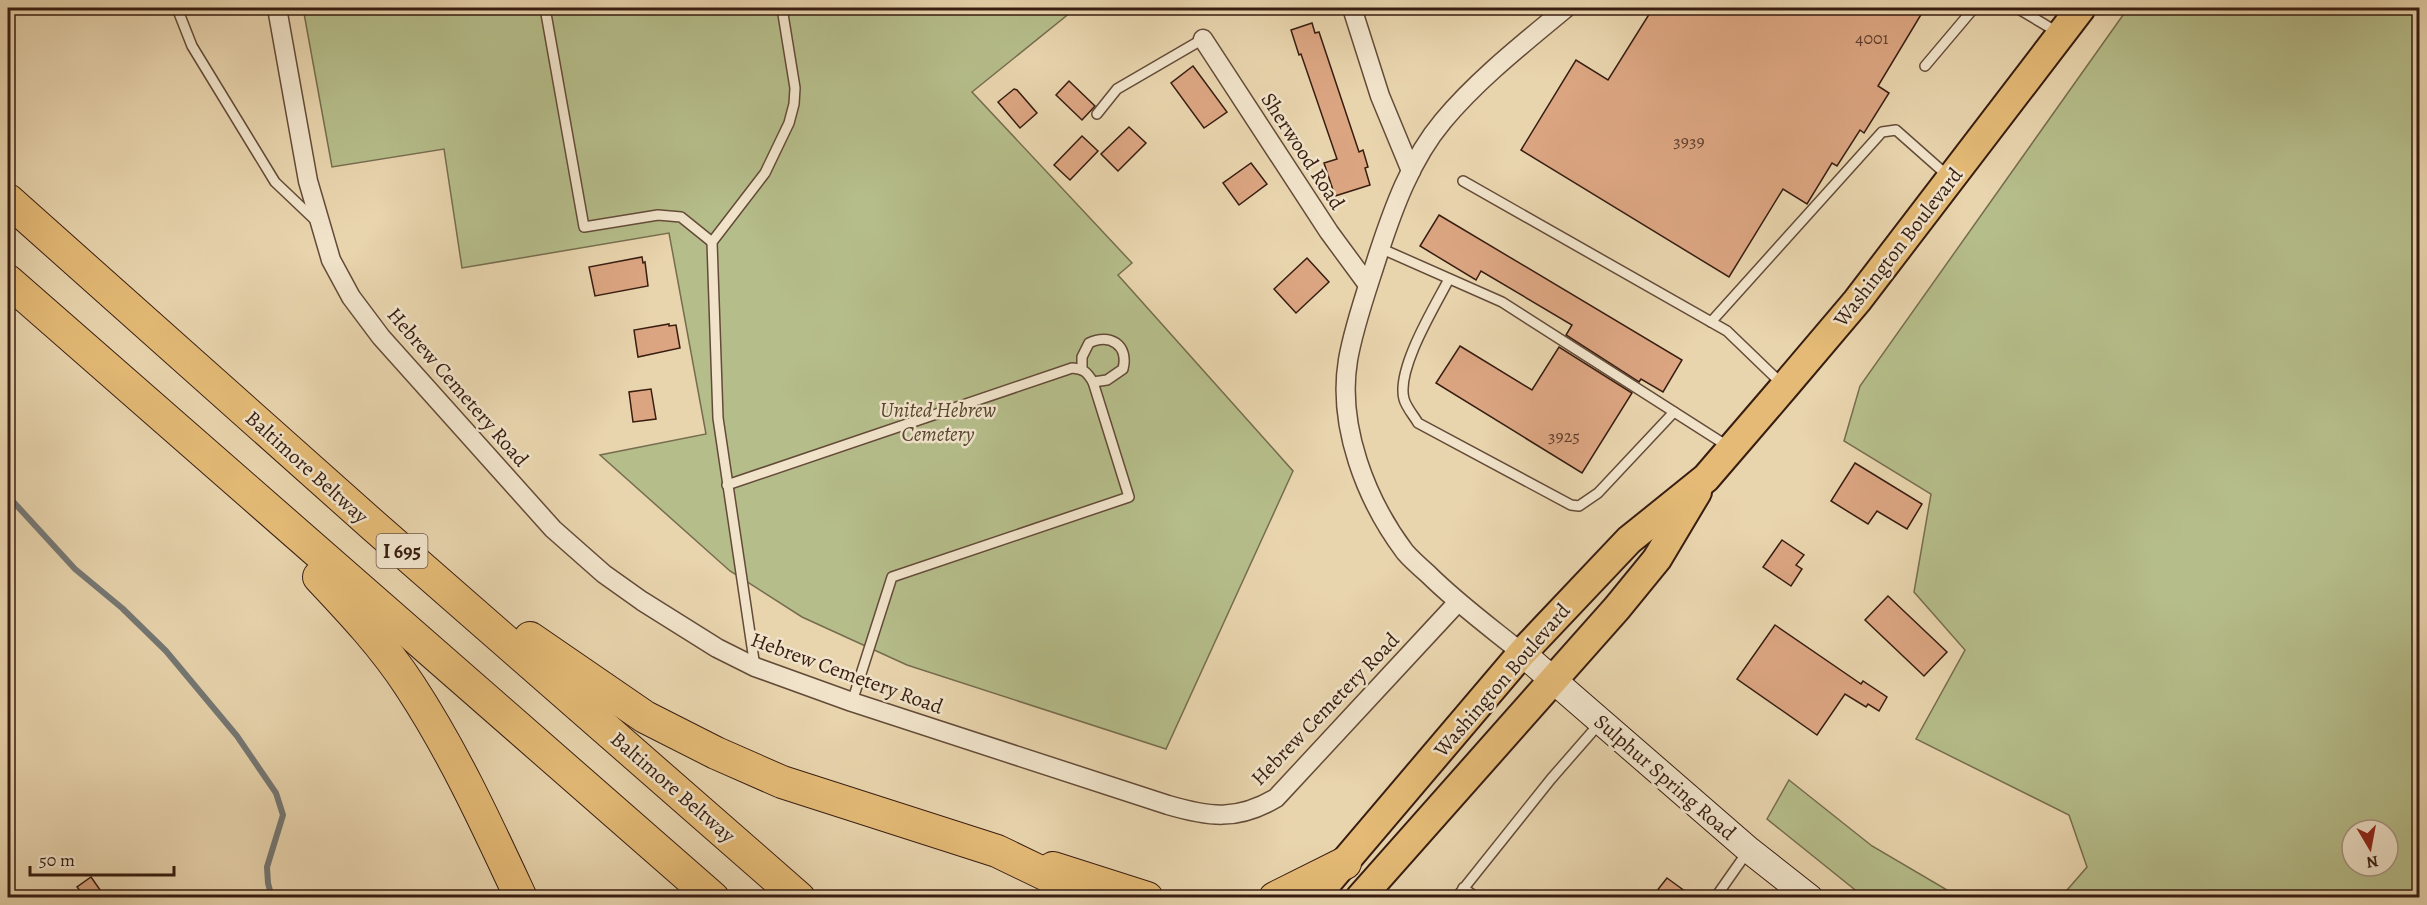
<svg xmlns="http://www.w3.org/2000/svg" width="2427" height="905" font-family="Alegreya,serif">
  <style>
    .green { fill: #b5bd8a; stroke: #766d4e; stroke-width: 1.5; fill-rule: evenodd }
    .lines { fill: none; stroke-linecap: round; stroke-linejoin: round }
    .stream { stroke: #757875; stroke-width: 6 }
    .building { fill: #dba581; stroke: #381d11; stroke-width: 1.5 }
    .lane-casing { stroke: #644b38; stroke-width: 12 }
    .street-casing { stroke: #644b38; stroke-width: 21 }
    .secondary-casing { stroke: #381d11; stroke-width: 28 }
    .primary-casing { stroke: #381d11; stroke-width: 32 }
    .highway-casing { stroke: #381d11; stroke-width: 34 }
    .lane { stroke: #f0e3ca; stroke-width: 9 }
    .street { stroke: #f0e3ca; stroke-width: 18 }
    .secondary { stroke: #f0e3ca; stroke-width: 26 }
    .primary { stroke: #e4ba76; stroke-width: 28 }
    .highway { stroke: #e4ba76; stroke-width: 32 }
    .labels { text-anchor: middle; stroke-width: 5; stroke-linejoin: round; paint-order: stroke }
    .number-label { font-size: 18px; fill: #613f2d }
    .shield { fill: #f0e3ca; stroke: #6f5848; stroke-width: 1.5 }
    .shield-label { font-size: 20px; font-weight: bold; fill: #381d11 }
    .street-label { font-size: 21px; fill: #381d11; stroke: #f0e3ca }
    .park-label { font-size: 21px; font-style: italic; fill: #57452f; stroke: #f0e3ca }
  </style>
  <rect width="100%" height="100%" fill="#e8d4ad"/>
  <filter id="stains"><feTurbulence type="fractalNoise" baseFrequency=".00333" numOctaves="4"/><feColorMatrix values="0 0 0 0 .2 0 0 0 0 .09 0 0 0 0 .02 0 0 0 .5 -.17"/></filter>
  <radialGradient id="worn" r=".72"><stop offset=".6" stop-color="#630" stop-opacity="0"/><stop offset="1" stop-color="#630" stop-opacity=".3"/></radialGradient>
  <g class="green">
    <polygon points="303,8 1076,8 972,92 1132,263 1118,275 1293,471 1166,749 907,665 802,617 730,571 600,455 706,434 669,233 462,268 444,149 332,167"/>
    <path d="M2128,8h291v889h-358l26,-30 -18,-52 -153,-76 49,-89 -51,-58 17,-98 -87,-53 16,-55zM2352,830h36v36h-36z"/>
    <polygon points="1789,780 1872,846 1959,897 1864,897 1767,819"/>
  </g>
  <g class="lines">
    <polyline class="stream" points="8,496 75,569 122,608 166,651 237,736 276,793 283,815 267,867 268,883 272,898"/>
  </g>
  <g class="building">
    <polygon points="1653,8 1925,8 1878,86 1889,93 1864,133 1860,130 1837,166 1832,163 1807,204 1783,189 1729,277 1521,150 1576,60 1608,80"/>
    <polygon points="1312,23 1315,33 1319,32 1359,152 1363,150 1368,167 1365,168 1370,185 1335,196 1324,163 1337,159 1301,54 1299,55 1291,30"/>
    <polygon points="1193,66 1227,112 1204,128 1171,83"/>
    <polygon points="1069,81 1095,106 1082,120 1056,95"/>
    <polygon points="1014,89 1017,90 1037,113 1020,128 998,102"/>
    <polygon points="1129,127 1146,143 1118,171 1101,154"/>
    <polygon points="1082,136 1098,151 1070,180 1054,165"/>
    <polygon points="1251,163 1267,184 1239,205 1223,183"/>
    <polygon points="1439,215 1682,360 1663,392 1641,379 1639,382 1566,335 1572,325 1481,271 1476,280 1420,246"/>
    <polygon points="642,257 643,263 645,262 648,286 595,296 589,267"/>
    <polygon points="1307,258 1329,282 1296,313 1274,289"/>
    <polygon points="669,324 669,326 676,325 680,348 638,357 634,330"/>
    <polygon points="1460,346 1532,390 1559,347 1632,393 1582,473 1436,383"/>
    <polygon points="651,389 656,419 633,422 629,392"/>
    <polygon points="1855,463 1922,504 1907,529 1877,511 1868,524 1831,501"/>
    <polygon points="1782,540 1804,555 1796,565 1802,569 1791,586 1763,567"/>
    <polygon points="1888,596 1947,652 1924,676 1865,620"/>
    <polygon points="1775,625 1861,684 1863,681 1887,697 1879,711 1868,704 1866,707 1845,694 1817,735 1737,679"/>
    <polygon points="91,877 105,897 85,897 77,887"/>
    <polygon points="1667,878 1693,897 1652,897"/>
  </g>
  <g class="lines">
    <g class="lane-casing">
      <g id="lane">
        <polyline points="177,8 192,46 275,182 315,220"/>
        <polyline points="545,8 584,227 658,215 681,217 712,242"/>
        <polyline points="2017,8 2059,33"/>
        <polyline points="1925,66 1974,8"/>
        <polyline points="1097,114 1117,89 1203,39"/>
        <polyline points="1463,181 1727,331 1783,385"/>
        <polyline points="1380,248 1502,302 1729,447"/>
        <path d="M1449,279c-14,27 -53,90 -45,120 2,8 10,17 14,24l153,82 8,1 19,-13 76,-81"/>
        <polyline points="1711,322 1882,132 1896,130 1948,176"/>
        <path d="M1082,369v-12l7,-14c21,-10 40,2 34,26l-16,11 -14,2"/>
        <path d="M727,485l345,-117c12,1 15,4 21,14l36,115 -237,80 -40,125"/>
        <polyline points="755,667 718,418 712,242 765,173 789,123 794,104 795,88 782,8"/>
        <polyline points="1463,888 1477,898"/>
        <polyline points="1456,898 1551,779 1599,724"/>
        <polyline points="1715,898 1748,851"/>
      </g>
    </g>
    <g class="street-casing">
      <g id="street">
        <path d="M277,8l31,173 23,79 20,37 30,40 172,192 51,45 38,27 75,47 38,19 97,35 316,103c41,12 69,16 108,-7l182,-196"/>
        <polyline points="1352,8 1380,96 1411,171"/>
        <polyline points="1203,39 1329,232 1368,285"/>
        <path d="M1522,653c-32,-26 -65,-50 -94,-79 -8,-7 -16,-14 -23,-22 -39,-52 -68,-126 -57,-192 6,-35 19,-70 30,-105 15,-46 33,-96 65,-134 35,-42 81,-78 123,-113"/>
      </g>
    </g>
    <g class="secondary-casing">
      <polyline id="secondary" points="1522,653 1749,850 1810,898"/>
    </g>
    <g class="primary-casing">
      <g id="primary">
        <polyline points="1314,898 1522,653 1629,540 1706,478 1785,386 1857,301 2081,8"/>
        <polyline points="1360,898 1617,608 1657,559 1697,492"/>
      </g>
    </g>
    <g class="highway-casing">
      <g id="highway">
        <polyline points="8,200 375,527 799,898"/>
        <polyline points="8,281 713,898"/>
        <path d="M319,577c32,34 65,69 91,109 44,67 77,139 111,212"/>
        <polyline points="530,638 645,717 716,753 782,782 997,851 1053,878 1079,898"/>
        <polyline points="1053,868 1147,898"/>
        <polyline points="1275,898 1345,863"/>
      </g>
    </g>
    <use href="#lane" class="lane"/>
    <use href="#street" class="street"/>
    <use href="#secondary" class="secondary"/>
    <use href="#primary" class="primary"/>
    <use href="#highway" class="highway"/>
  </g>
  <g class="labels">
    <g class="number-label">
      <text x="1872" y="44">4001</text>
      <text x="1689" y="147">3939</text>
      <text x="1564" y="442">3925</text>
    </g>
    <rect class="shield" x="376.5" y="534" width="51" height="34" rx="4.5"/>
    <g class="shield-label">
      <text x="402" y="558">I 695</text>
    </g>
    <g class="street-label">
      <text transform="translate(1303 151) rotate(57)" y="7">Sherwood Road</text>
      <text transform="translate(1898 247) rotate(-52)" y="7">Washington Boulevard</text>
      <text transform="translate(458 387) rotate(49)" y="7">Hebrew Cemetery Road</text>
      <text transform="translate(307 467) rotate(42)" y="7">Baltimore Beltway</text>
      <text transform="translate(847 673) rotate(20)" y="7">Hebrew Cemetery Road</text>
      <text transform="translate(1502 680) rotate(-49)" y="7">Washington Boulevard</text>
      <text transform="translate(1325 709) rotate(-46)" y="7">Hebrew Cemetery Road</text>
      <text transform="translate(1665 777) rotate(41)" y="7">Sulphur Spring Road</text>
      <text transform="translate(673 787) rotate(41)" y="7">Baltimore Beltway</text>
    </g>
    <g class="park-label">
      <text x="938" y="417">United Hebrew<tspan x="938" dy="24">Cemetery</tspan></text>
    </g>
  </g>
  <rect width="2427" height="905" fill="none" stroke="#e8d4ad" stroke-width="30"/>
  <rect x="9" y="9" width="2409" height="887" fill="none" stroke="#381d11" stroke-width="3"/>
  <rect x="15" y="15" width="2397" height="875" fill="none" stroke="#381d11" stroke-width="1.5"/>
  <g transform="translate(2370 848) rotate(170)"><circle r="28" fill="#f0e3ca" stroke="#a69480" stroke-width="1.5"/>
  <path d="M0-4.5L10 22L0 15L-10 22Z" fill="#8f2418"/>
  <text y="-9" font-size="16" font-weight="bold" text-anchor="middle" fill="#381d11">N</text>
  </g>
  <path d="M30 866v9h144v-9" fill="none" stroke="#381d11" stroke-width="3"/>
  <text x="39" y="866" font-size="18" fill="#381d11" stroke="#f0e3ca" stroke-width="4.5" paint-order="stroke">50 m</text>
  <rect width="100%" height="100%" filter="url(#stains)"/>
  <rect width="100%" height="100%" fill="url(#worn)"/>
</svg>
